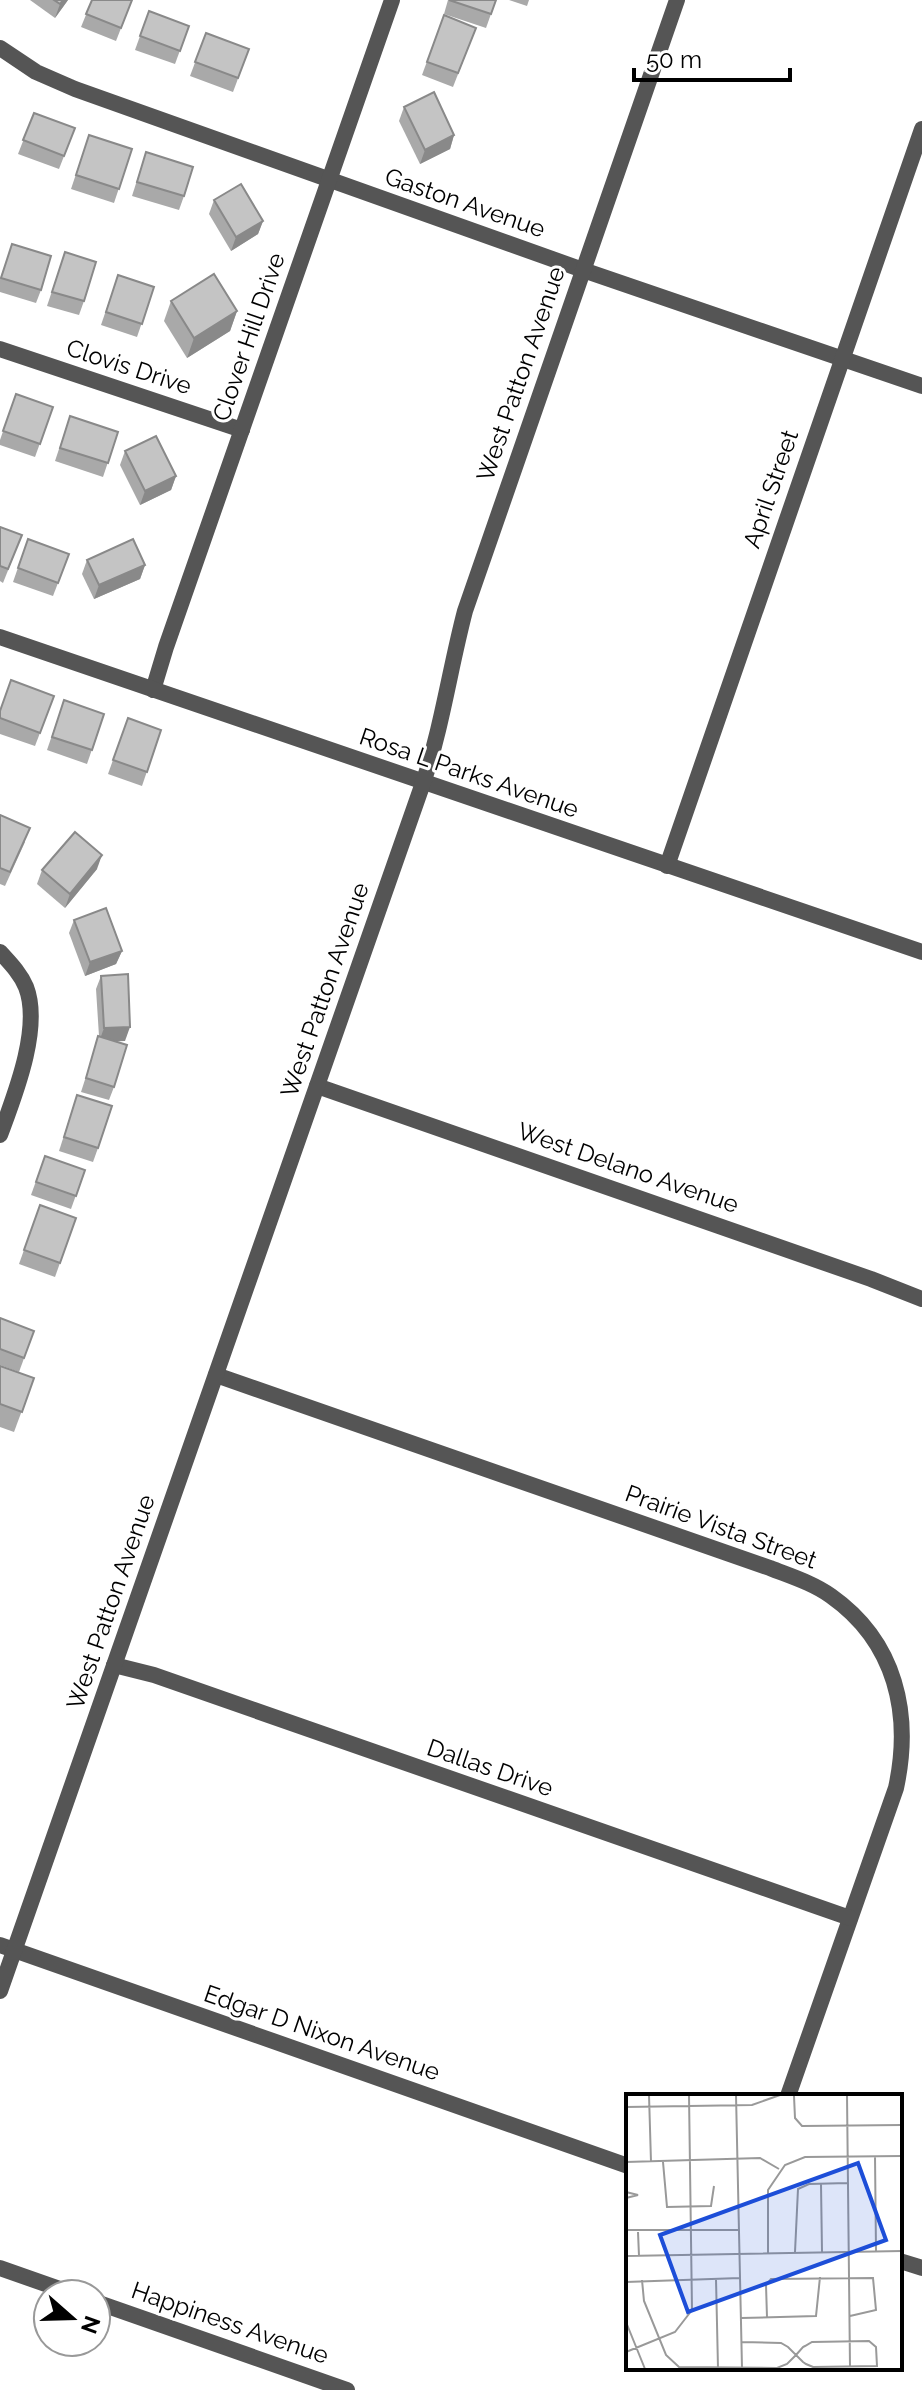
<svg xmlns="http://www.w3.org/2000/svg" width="922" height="2390" font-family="Raleway,sans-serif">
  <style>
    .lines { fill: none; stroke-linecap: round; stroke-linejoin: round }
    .minor { stroke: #555; stroke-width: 16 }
    .tertiary { stroke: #555; stroke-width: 16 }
    .wall { fill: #a9a9a9 }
    .shaded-wall { fill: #898989 }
    .building { fill: #c4c4c4; stroke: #898989; stroke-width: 2 }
    .labels { text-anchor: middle; stroke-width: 6; stroke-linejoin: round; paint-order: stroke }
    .street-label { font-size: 24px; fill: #000; stroke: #fff }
    .inset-road { fill: none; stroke: #999; stroke-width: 2 }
    .view { fill: #1d4ed8; fill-opacity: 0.15; stroke: #1d4ed8; stroke-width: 4 }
    .inset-edge { fill: none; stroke: #000; stroke-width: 4 }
  </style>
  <rect width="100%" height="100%" fill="#fff"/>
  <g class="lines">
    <g class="minor">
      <polyline points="0,48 36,72 75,89 583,270 922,386"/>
      <polyline points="0,349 242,430"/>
      <polyline points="153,690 166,647 392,0"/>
      <polyline points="667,866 922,129"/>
      <path d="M0,952c10,11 20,21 26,35 16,41 -12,110 -26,148"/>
      <polyline points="317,1086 871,1279 922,1299"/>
      <path d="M216,1375l554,193c20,8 43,15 61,28 65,46 81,118 65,192l-108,308"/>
      <polyline points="114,1665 154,1675 850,1918"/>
      <polyline points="0,1945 628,2166"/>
      <polyline points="900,2261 922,2268"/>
      <polyline points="0,2268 74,2294"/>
      <polyline points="96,2302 347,2390"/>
    </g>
    <g class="tertiary">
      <polyline points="0,637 922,952"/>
      <path d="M0,1991l423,-1208c19,-56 27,-115 42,-172l212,-611"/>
    </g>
  </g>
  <g class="wall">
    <polygon points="30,0 68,0 55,18"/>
    <polygon points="92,0 132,0 116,41 81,27"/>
    <polygon points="448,0 496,0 486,28 444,14"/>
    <polygon points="509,0 529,0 527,6"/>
    <polygon points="149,11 189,26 175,64 135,50"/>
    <polygon points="444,15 476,28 453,87 422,75"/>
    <polygon points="206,33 249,49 233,92 190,76"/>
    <polygon points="404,107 454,135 450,149 420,164 399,121"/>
    <polygon points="34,113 75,128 59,169 18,154"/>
    <polygon points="89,135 132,149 114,203 71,189"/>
    <polygon points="146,152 184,196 179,210 132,196"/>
    <polygon points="214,200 263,221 258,234 231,251 209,214"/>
    <polygon points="12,244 41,290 36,303 0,292 0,279"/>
    <polygon points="65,252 84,301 79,315 47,306"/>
    <polygon points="118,275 154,287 137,337 101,325"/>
    <polygon points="171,301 237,311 230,331 187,358 164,321"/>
    <polygon points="16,394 53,407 35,457 0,445 0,440"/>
    <polygon points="70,416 118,432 103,477 55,461"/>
    <polygon points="125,451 176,476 171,490 140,505 120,465"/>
    <polygon points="0,527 22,535 3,583 0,581"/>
    <polygon points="28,539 69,554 53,596 13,582"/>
    <polygon points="87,560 145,565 140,579 94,599 82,574"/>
    <polygon points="54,696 35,746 0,734 0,711"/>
    <polygon points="64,700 104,714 87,764 47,750"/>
    <polygon points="128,718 161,730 142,786 108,774"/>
    <polygon points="0,815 25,842 5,886 0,884"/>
    <polygon points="97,869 65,908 37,884 42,870"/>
    <polygon points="74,920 122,951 116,964 85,976 69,933"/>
    <polygon points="101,976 125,1041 114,1041 114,1087 109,1100 81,1092 99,1036 96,989"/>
    <polygon points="77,1095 98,1148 93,1162 59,1151"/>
    <polygon points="45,1156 85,1170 71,1209 31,1195"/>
    <polygon points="40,1205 76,1218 55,1277 19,1264"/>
    <polygon points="0,1318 34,1331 19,1372 0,1365"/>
    <polygon points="0,1366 34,1378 14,1432 0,1427"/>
  </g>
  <g class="shaded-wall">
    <polygon points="63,0 68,0 55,18 60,4"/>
    <polygon points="454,135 450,149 420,164 425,150"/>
    <polygon points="263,221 258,234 231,251 236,237"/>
    <polygon points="237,311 230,331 187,358 194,338"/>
    <polygon points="176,476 171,490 140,505 145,491"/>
    <polygon points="145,565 140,579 94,599 99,585"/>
    <polygon points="102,855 97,869 65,908 70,894"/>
    <polygon points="122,951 116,964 85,976 90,962"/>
    <polygon points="130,1027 125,1041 99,1042 104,1028"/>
  </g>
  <g class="building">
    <polygon points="54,0 63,0 60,4"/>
    <polygon points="92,0 132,0 121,28 86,14"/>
    <polygon points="449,0 496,0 491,14"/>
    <polygon points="149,11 189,26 180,51 140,36"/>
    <polygon points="444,15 476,28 458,73 427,62"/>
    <polygon points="206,33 249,49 238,78 195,62"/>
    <polygon points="434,92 454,135 425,150 404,107"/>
    <polygon points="34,113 75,128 64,156 23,140"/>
    <polygon points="89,135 132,149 119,189 76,175"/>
    <polygon points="146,152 193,167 184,196 137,182"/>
    <polygon points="241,184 263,221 236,237 214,200"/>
    <polygon points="12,244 51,256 41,290 1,278"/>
    <polygon points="65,252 96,262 84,301 52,292"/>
    <polygon points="214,274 237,311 194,338 171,301"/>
    <polygon points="118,275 154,287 142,324 106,312"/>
    <polygon points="16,394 53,407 40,444 3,431"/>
    <polygon points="70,416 118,432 108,463 60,448"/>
    <polygon points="156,436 176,476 145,491 125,451"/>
    <polygon points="0,527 22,535 8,569 0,566"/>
    <polygon points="28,539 69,554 58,583 18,568"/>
    <polygon points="133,539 145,565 99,585 87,560"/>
    <polygon points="11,680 54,696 40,733 0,718 0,711"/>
    <polygon points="64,700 104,714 92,750 52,737"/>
    <polygon points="128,718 161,730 147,772 113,760"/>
    <polygon points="0,815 30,828 10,872 0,868"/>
    <polygon points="75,832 102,855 70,894 42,870"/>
    <polygon points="106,908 122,951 90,962 74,920"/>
    <polygon points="128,974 130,1027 104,1028 101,976"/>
    <polygon points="98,1036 127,1045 114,1087 86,1078"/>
    <polygon points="77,1095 112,1106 98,1148 64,1137"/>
    <polygon points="45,1156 85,1170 76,1196 36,1182"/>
    <polygon points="40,1205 76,1218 60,1263 24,1250"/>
    <polygon points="0,1318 34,1331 24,1358 0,1349"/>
    <polygon points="0,1366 34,1378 22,1412 0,1404"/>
  </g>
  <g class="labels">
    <g class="street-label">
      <text transform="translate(465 203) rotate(19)" y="8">Gaston Avenue</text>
      <text transform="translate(249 337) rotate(-71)" y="8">Clover Hill Drive</text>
      <text transform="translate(129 367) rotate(18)" y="8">Clovis Drive</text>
      <text transform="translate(521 374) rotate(-71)" y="8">West Patton Avenue</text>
      <text transform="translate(771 489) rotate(-71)" y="8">April Street</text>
      <text transform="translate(469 773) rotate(19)" y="8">Rosa L Parks Avenue</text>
      <text transform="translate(325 990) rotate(-71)" y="8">West Patton Avenue</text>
      <text transform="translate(628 1168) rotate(19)" y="8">West Delano Avenue</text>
      <text transform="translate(721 1527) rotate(20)" y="8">Prairie Vista Street</text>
      <text transform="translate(111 1602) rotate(-71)" y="8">West Patton Avenue</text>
      <text transform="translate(490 1768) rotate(19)" y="8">Dallas Drive</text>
      <text transform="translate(322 2033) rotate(19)" y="8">Edgar D Nixon Avenue</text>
      <text transform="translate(230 2323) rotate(19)" y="8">Happiness Avenue</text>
    </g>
  </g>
  <g transform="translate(626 2094)">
    <rect width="276" height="276" fill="#fff"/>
    <path class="inset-road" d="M23,1l2,67M110,1l6,273M221,1l3,272M168,2l1,22 7,8 100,-1M0,13l126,-2 28,-10h38M249,62l1,95M0,68l134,-4 19,11M37,68l4,45 44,-1 3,-20M195,90l1,68M0,98l12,3 -12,3M0,136h113M12,138l1,24M169,158l3,-63 11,-5 39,-1M142,159v-63l17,-25 20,-8 97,-1M0,162l276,-5M90,185l2,89M16,186l2,21 22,54 13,12 98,1 10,-4 9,-9 7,-8 2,-1 7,-4 57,-1 7,6 1,19 -64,1 -7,-3 -3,-2 -15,-15 -7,-4 -40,-1M0,188l114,-4M141,223l-1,-32 5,-6 102,-1 3,32 -26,6M115,224l75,-2 4,-39M0,228l19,47M0,258l49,-20 17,-22 -3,-215"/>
    <path class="view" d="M232,69l28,77 -198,72 -28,-77z"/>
    <rect width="276" height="276" class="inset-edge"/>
  </g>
  <g transform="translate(72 2318) rotate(110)"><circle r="38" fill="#ffffff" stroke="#999999" stroke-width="2"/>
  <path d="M0-6L14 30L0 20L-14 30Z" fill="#000000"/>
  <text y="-12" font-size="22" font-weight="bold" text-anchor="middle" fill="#000000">N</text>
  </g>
  <path d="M634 68v12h156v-12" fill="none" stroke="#000000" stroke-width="4"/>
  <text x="646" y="68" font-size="24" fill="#000000" stroke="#ffffff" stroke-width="6" paint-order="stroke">50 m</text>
</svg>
